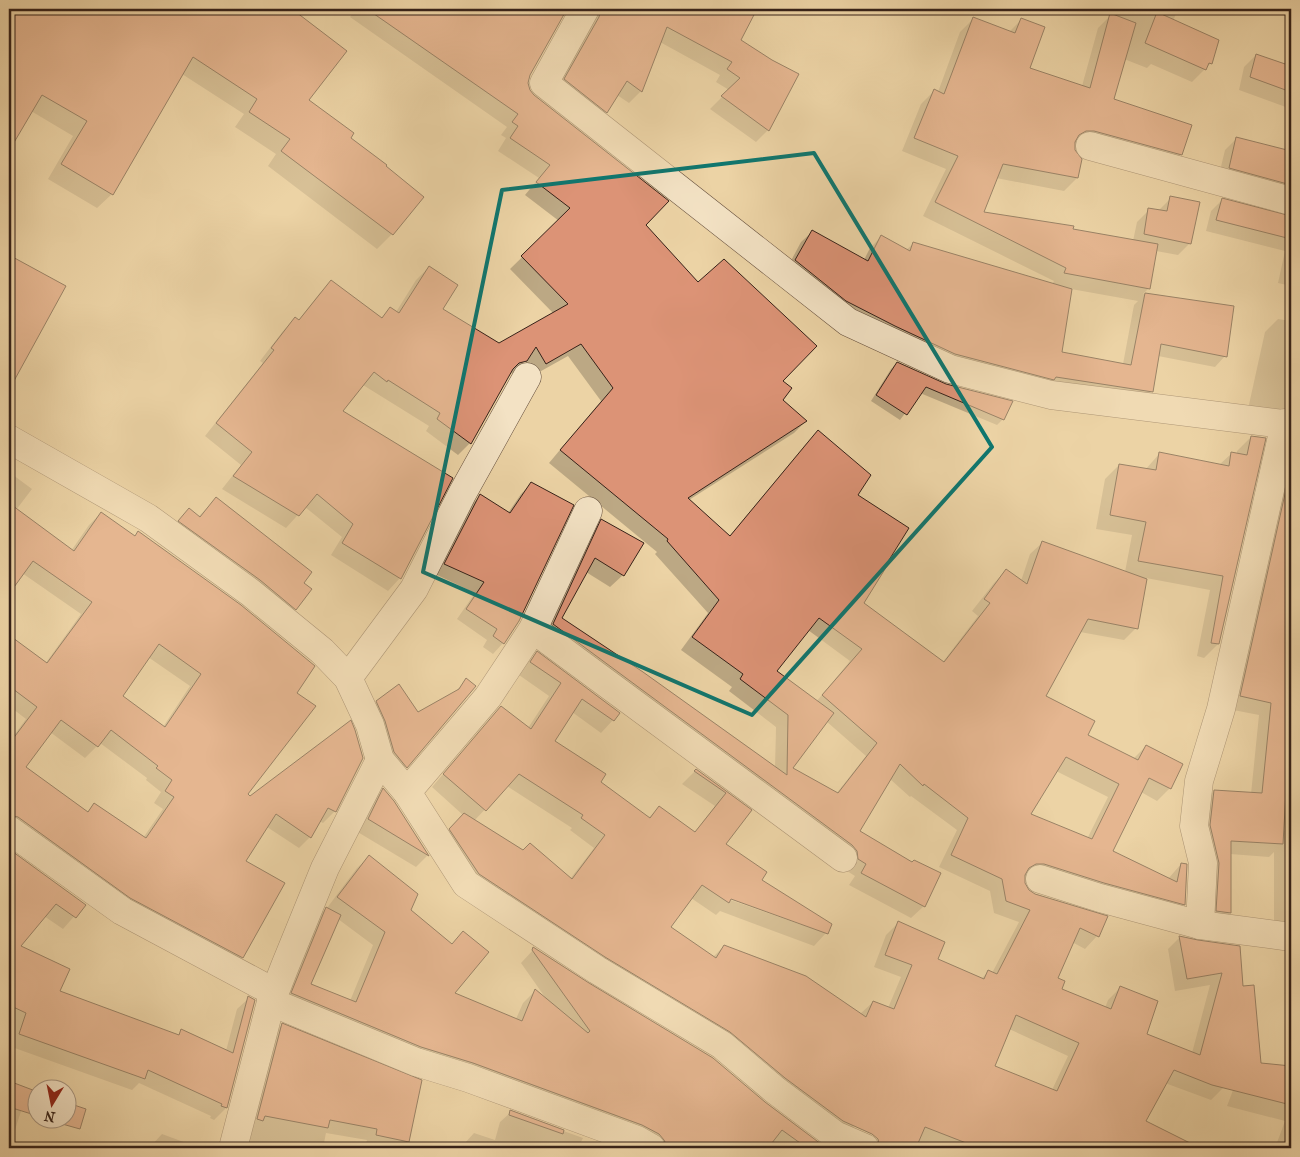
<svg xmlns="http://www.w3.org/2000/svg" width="1300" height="1157" font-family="'IM FELL French Canon',serif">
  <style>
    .shadow { fill: #0003; fill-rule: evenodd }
    .building { fill: #dc9376; stroke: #362219; fill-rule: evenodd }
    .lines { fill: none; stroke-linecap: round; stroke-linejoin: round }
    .minor-casing { stroke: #644e3c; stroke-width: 29 }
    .minor { stroke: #f3e2c4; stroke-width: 28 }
    .marked { fill: none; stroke: #0f766e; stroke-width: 4; stroke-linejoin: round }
  </style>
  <rect width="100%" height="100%" fill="#ecd3a5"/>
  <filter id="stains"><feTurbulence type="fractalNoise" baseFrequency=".004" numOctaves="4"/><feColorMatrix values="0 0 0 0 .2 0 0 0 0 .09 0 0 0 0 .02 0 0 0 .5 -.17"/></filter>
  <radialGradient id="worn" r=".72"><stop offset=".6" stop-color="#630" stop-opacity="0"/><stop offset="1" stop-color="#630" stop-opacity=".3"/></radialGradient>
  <g class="shadow">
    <polygon points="9,9 121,9 127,11 129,9 290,9 345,51 307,100 349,138 422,197 392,234 377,249 268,166 276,154 235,127 244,114 182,74 112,194 97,208 48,179 73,136 31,111 9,149"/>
    <path d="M356,9h210l-37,66 -2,7 2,8 252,291v19l25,21 -12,12 -105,67 40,37 77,-93 12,-13 38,65 6,108 80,59 36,-47 -6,-5 22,-28 12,-12 15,10 9,-27 13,-12 82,30 7,-37 -36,-6 9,-50 14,-14 26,5 15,-17 59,12 13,-12 5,1v-3l14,-14 -33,207 -14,14 -7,-2 13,-66 -64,-12 -10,50 -12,12 -44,-8 -36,64 42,40 47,23 13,-13 24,42 -13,13 -16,-9 -29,59 56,28 13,-15 3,40 -12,13 -141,-41h-7v7l4,8 69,45 -12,13 -13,-7 -16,37 4,11 45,18 3,-8 12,-12 25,47 47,18 18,-68 -35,6 -7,-42 12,-12 59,10 -15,140 -13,13 -46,-17 -21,38 32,16 -10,11h-229l-19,-7 -3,7h-26l46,-67 -81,45 -13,12 -375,-252 -28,-44 25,-27 -31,-28 69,-80 27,21 21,-32 -30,-21 6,-10 12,-12 76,67 -12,13 -29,-21 -19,29 46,41 49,36 11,-10 35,25 21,-27 -33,-22 14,-14 54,40 -26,34 36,36 66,53 -12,13 -94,-35 -4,4 -25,-17 -22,29 44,30 11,-11 136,68 13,-12 15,6 13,-31 -27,-10 12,-32 13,-13 37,38 45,19 7,-7 4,1 27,-51 -25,-9 -4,-22 -51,-24 18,-37 -46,-34 -1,1 -20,-18 -32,53 66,74 -13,12 -62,-33 6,-9 -8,-5 -2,-7 -304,-227 48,-104 13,-12 21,54 -13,12 -24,-15 -25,46 214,150 1,-41 -47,-36 3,-4 -51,-37 27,-37 -53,-59 2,-2 -108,-89 52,-62 -33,-45 -34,19 -9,-14 -12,12 -4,1 -39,69 -12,12 -32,-24 3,-5 -66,-41 -21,26 58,167 -12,13 -57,-36 11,-18 -37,-30 -19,21 -64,-39 19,-24 -36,-29 58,-73 -3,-2 23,-30 12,-12 3,2 21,-27 12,-12 49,37 11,-10 5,3 20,-32 13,-13 12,42 58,35 54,-31 -43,-44 49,-48 -34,-26 14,-17 -41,-27 8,-13 -5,-3 6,-8 -157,-110zM808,630l42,31 -34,41 -41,-30zM826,721l40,35 -30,38 -45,-26zM1056,771l52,26 -21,42 -58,-25zM507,786l65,42 -2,2 24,18 -24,31 -96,-58zM726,896l71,25 5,4 -77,-27zM1009,1029l59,27 -16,34 -58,-23z"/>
    <polygon points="581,9 755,9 739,41 768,130 756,142 710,109 729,90 716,82 720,75 660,42 641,91 629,103 617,95 606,112 594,124 553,92"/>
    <path d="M1117,9h61l-5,12 38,42 -19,19 -41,-18 -4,4 -23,-9 -12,41 69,54 -13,13 -87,-24h-7l3,35 -13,13 -68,-13 -14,35 151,28 4,-19 12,-12h10l12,-12 19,45 -12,12 -22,-4 -7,37 -6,6 88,13 -6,49 -10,11 -57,-11 -6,35 -11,11 -197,-37 -159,-93 16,-30 11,-10 52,28 6,-12 11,-11 25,13 8,-7 138,41 2,-3 -131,-65 23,-47 -44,-18 19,-47 13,-13 4,1 22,-60 13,-13 36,13 12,-12 8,48 53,18 16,-58 13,-13 4,1zM1071,289l67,12 -4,4 -11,59 -63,-11z"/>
    <polygon points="1257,9 1291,9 1291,14 1257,10"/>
    <polygon points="1256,55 1291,68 1291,109 1239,90 1244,67"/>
    <polygon points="1236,139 1286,170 1291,171 1291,202 1218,179 1225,150"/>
    <polygon points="1222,200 1291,217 1291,286 1278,283 1285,251 1206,231 1211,211"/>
    <polygon points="9,256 64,287 20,367 9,378"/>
    <polygon points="1278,319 1291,321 1291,430 1246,418 1265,332"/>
    <polygon points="897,363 1003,419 997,425 920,393 900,420 871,401 891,369"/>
    <polygon points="1291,447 1291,788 1285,788 1283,832 1288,827 1291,827 1291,944 1274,934 1274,852 1269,857 1230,854 1230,913 1217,926 1204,924 1201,804 1214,791 1251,794 1259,715 1228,709"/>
    <path d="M9,472l23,17 -16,21 55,41 18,-26 12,-12 195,181 -50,100 4,4 100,-76 -15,89 -12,12 -4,-2 -9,16 -11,11 -32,-21 -23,34 -2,96 -12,12 -221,-138v-89l17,-23 -17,-13v-69l36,27 36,-50 -59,-41 -13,17zM148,657l42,29 -27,41 -42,-31zM50,732l35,26 15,-15 47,35 -1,2 15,12 -7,11 9,6 -20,29 -49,-34 -8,9 -61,-46z"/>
    <polygon points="532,483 503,643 493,654 483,647 487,640 457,619 475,593 435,574 470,506 480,496 508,513 521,494"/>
    <polygon points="216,499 302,583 295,609 279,625 173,526 189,510 198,517"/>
    <polygon points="466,680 474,687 398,775 369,710 377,702 417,714 455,692"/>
    <polygon points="383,790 393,802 428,855 416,867 356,831 371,802"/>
    <polygon points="9,851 84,905 63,929 44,916 19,947 58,992 177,1036 182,1031 226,1051 237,1009 249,998 254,1000 226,1108 214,1120 210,1118 211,1116 139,1083 132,1090 9,1046 12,1033 9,1031"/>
    <path d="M370,856l39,55 42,34 12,-12 -10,61 63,25 7,-16 12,-12 12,9 -26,-37 13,-14 230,154 56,42 -3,3h-169l-368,-142 34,-86 13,-12 30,-40zM338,919l35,26 -23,56 -41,-16z"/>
    <polygon points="282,1025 408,1141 402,1148 405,1148 374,1148 365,1146 367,1140 326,1133 323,1148 241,1148 270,1036"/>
    <polygon points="1252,1063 1291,1067 1291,1148 1275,1148 1285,1121 1227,1106 1238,1077"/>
    <polygon points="9,1083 28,1090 9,1148"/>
    <polygon points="511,1112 583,1138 578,1148 462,1148 464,1144 474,1133 495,1140 500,1122"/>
    <polygon points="162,1134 200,1148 149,1148"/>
  </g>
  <g class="building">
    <polygon points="9,9 292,9 347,51 309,100 354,133 351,138 387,165 386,166 424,197 393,235 281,151 290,139 249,112 257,99 193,57 113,195 61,164 87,121 42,95 9,151"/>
    <path d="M367,9h200l-37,66 -2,8 2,7 4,5 135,106 -23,24 52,57 26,-23 93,87 -34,35 9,7 -9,12 24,21 -119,77 42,38 88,-106 53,45 -13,20 51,33 -20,32 1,1 -26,42 80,59 46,-59 -6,-4 22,-30 21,15 15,-43 105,38 -9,50 -50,-10 -42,77 49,25 -7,14 50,25 8,-15 37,19 -12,25 -22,-11 -36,73 64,31 4,-19 6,1 -2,41 -81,-22 -60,-19h-8l-7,4 -4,7v8l4,7 6,4 73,22 -9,21 -19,-9 -22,50 7,3 -3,8 49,20 9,-23 38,15 -11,33 53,21 22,-82 -35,6 -8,-43 19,4 42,6 3,40 11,-1 7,78 30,3v39l-79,-20 -38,-15 -28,51 54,27h-221l-54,-21 -9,21h-36l-2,-9 -6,-5 -29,-13 -58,-43 -55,-46 -125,-75 -126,-83 -30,-45 15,-16 59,37 7,-7 42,36 33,-44 -24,-17 2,-3 -64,-41 -33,37 -43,-37 58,-68 30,23 30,-46 -31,-21 7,-11 83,62 -6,8 -32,-22 -27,42 51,33 -5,8 49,36 9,-12 36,26 31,-39 -32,-22 2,-2 56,41 -26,34 41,28 -5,8 70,44 -4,10 -97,-35 -2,4 -27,-18 -31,42 45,31 8,-13 82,31 60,41 7,-16 21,8 18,-44 -27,-10 13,-34 47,21 -7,17 46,20 4,-9 9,4 33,-64 -24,-9 -4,-22 -51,-24 17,-37 -44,-34 -1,2 -23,-22 -40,67 52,31 2,-2 27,13 -16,34 -64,-34 5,-9 -8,-5 -1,-8 -5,-6 -299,-221 48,-105 43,24 -20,33 -29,-18 -33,60 81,54 144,103 1,-60 -48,-36 3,-5 -51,-37 27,-37 -52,-59 1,-2 -108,-89 53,-62 -32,-44 -35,20 -10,-17 -9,14 -8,2 -6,6 -42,75 -34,-25 3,-6 -52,-33 -1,2 -13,-10 -31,39 110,67 -52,101 -59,-36 11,-19 -36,-30 -18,22 -66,-40 19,-24 -36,-29 58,-73 -3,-2 24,-31 4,3 32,-40 51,38 8,-11 9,6 30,-47 29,19 -15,24 56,34 69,-39 -47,-48 49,-48 -34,-26 14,-17 -40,-27 8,-12 -6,-4 6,-8zM819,618l43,31 -40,46 55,48 -39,50 -45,-25 41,-55 -57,-42zM1066,757l53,27 -27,55 -61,-25zM1016,1015l63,28 -22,48 -62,-25z"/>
    <polygon points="601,9 757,9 741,40 772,60 799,74 769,131 721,96 740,78 727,69 732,62 667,27 642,92 627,81 607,113 564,79 599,17"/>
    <polygon points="1157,12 1219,40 1212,64 1209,63 1206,70 1145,43"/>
    <polygon points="1110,13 1136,23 1114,99 1192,125 1182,155 1094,131 1086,131 1079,135 1075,142 1075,150 1082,159 1078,178 1003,164 984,212 1074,226 1073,229 1158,244 1150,289 1064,273 1066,268 935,202 958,156 914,138 934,89 944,94 973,17 1015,33 1021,18 1045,27 1030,68 1090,88"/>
    <polygon points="1256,54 1291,66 1291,92 1250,77"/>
    <polygon points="1236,137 1291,151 1291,185 1229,168"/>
    <polygon points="1170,196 1200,202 1191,244 1144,234 1148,208 1167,211"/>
    <polygon points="1222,198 1291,216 1291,239 1216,220"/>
    <polygon points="812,230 868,261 881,235 910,251 913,242 1072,289 1062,352 1131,365 1145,293 1234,306 1227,357 1161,344 1153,392 1056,377 1054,380 955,354 895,326 846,301 795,260"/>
    <polygon points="9,255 66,286 9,390"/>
    <polygon points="897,362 946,384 1013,401 1004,420 926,387 907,415 876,395"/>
    <polygon points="1251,436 1266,438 1219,644 1211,643 1223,576 1138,561 1146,522 1110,515 1119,464 1156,470 1159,452 1229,466 1231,452 1247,455"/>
    <polygon points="1291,467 1291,774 1287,774 1283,844 1231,841 1231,913 1216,911 1219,863 1210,825 1214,790 1262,793 1271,703 1240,696"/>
    <polygon points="531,482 574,505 519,621 504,644 493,636 497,629 466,609 484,582 444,564 480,494 510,513"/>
    <polygon points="216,497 312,572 304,583 312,589 296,610 260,580 178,521 189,508 200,517"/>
    <path d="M9,503l65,48 27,-39 34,24 3,-5 103,74 74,61 -18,27 19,13 -68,88 2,2 101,-76 4,10 8,28 -27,54 -8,-4 -17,30 -35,-24 -30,47 39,22 -42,75 -113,-60 -112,-81 -9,-2v-71l28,-37 -28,-21v-51l38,28 45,-61 -59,-41 -24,33zM159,644l42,30 -36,53 -42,-31zM61,720l37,27 13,-17 47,36 -2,2 16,12 -7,11 9,6 -28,41 -52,-35 -6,9 -62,-45z"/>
    <polygon points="466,678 476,686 407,768 394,752 385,721 376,701 399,684 418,712 459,689"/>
    <polygon points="383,788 394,801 429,856 368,819"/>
    <polygon points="9,849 86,905 76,918 56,904 21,946 70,969 60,991 179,1035 181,1029 233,1053 248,996 255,1000 227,1108 221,1106 222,1104 148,1070 145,1079 19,1034 26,1013 9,1005"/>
    <polygon points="369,855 418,894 411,910 452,944 463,931 489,952 455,993 522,1021 535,989 588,1033 590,1031 532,950 533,947 589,983 713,1058 765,1102 821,1144 819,1148 807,1148 782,1130 768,1148 674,1148 666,1144 664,1140 659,1134 642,1125 473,1063 421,1047 291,993 326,907 341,915 311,984 356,1002 385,932 337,897"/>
    <polygon points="282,1023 422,1080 409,1142 376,1135 377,1129 330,1120 328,1128 265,1116 263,1121 257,1119"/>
    <polygon points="9,1081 38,1092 38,1116 9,1107"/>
    <polygon points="68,1103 86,1109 80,1129 48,1120 68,1120"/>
    <polygon points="510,1110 564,1130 563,1134 509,1115"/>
  </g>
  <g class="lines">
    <g class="minor-casing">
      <g id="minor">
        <polyline points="585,9 544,83 848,322 950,369 1051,395 1291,425"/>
        <polyline points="1090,146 1291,201"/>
        <polyline points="9,439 148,518 251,593 322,651 348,678 370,725 380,760 407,792 466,884 597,970 722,1045 775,1090 835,1135 865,1148"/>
        <polyline points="533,629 843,858"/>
        <polyline points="348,678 414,589 462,494 527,377"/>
        <polyline points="407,792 488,697 533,629 588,511"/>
        <polyline points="9,830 122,911 270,990 271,1002 416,1062 468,1078 637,1140 651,1148"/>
        <polyline points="1040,879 1100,898 1200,925 1291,937"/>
        <polyline points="1200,925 1203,863 1194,826 1199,781 1221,709 1285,423"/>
        <polyline points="233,1148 271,1002 285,966 325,868 380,760"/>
      </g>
    </g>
    <use href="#minor" class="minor"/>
  </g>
  <path d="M0 0H1300V1157H0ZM814,153l178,294 -240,268 -329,-143 79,-382z" fill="#ecd3a5" fill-opacity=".55" fill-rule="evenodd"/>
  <path class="marked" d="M814,153l178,294 -240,268 -329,-143 79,-382z"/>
  <rect width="1300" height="1157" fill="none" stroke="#ecd3a5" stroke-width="30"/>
  <rect x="10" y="10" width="1280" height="1137" fill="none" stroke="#362219" stroke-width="2.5"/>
  <rect x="15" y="15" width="1270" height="1127" fill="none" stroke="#362219"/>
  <g transform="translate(52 1104) rotate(190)"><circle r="24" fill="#f3e2c4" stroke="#a79580"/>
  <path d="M0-4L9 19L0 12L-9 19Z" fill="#8f2418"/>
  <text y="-8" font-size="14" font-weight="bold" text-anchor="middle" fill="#362219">N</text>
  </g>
  <rect width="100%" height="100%" filter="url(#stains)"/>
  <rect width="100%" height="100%" fill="url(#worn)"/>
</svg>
